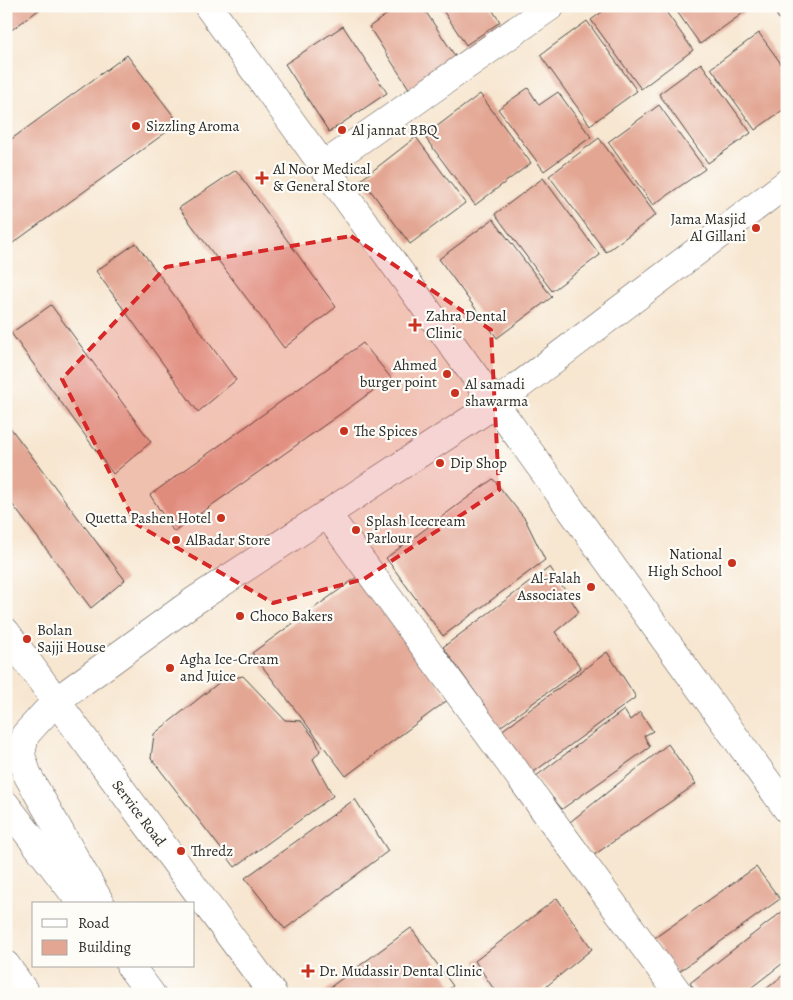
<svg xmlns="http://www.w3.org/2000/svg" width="793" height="1000" font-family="Alegreya,serif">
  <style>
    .building { fill: #e3a693 }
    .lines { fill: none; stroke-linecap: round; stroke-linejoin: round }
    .minor-casing { stroke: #4a4744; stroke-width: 29 }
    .major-casing { stroke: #4a4744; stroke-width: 29 }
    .minor { stroke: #fff; stroke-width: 28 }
    .major { stroke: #fff; stroke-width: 28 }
    .marked { fill: #d62828; fill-opacity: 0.2; stroke: #d62828; stroke-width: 4; stroke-dasharray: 10 6; stroke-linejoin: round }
    .poi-dot { fill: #c8321e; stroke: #fdfcf7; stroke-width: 2 }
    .labels { text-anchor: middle; stroke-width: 4.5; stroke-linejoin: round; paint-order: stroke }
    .poi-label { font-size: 15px; fill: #2b2b2b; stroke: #fdfcf7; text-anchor: start }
    .street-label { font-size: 15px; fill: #2b2b2b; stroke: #fdfcf7 }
  </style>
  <rect width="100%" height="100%" fill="#fdfcf7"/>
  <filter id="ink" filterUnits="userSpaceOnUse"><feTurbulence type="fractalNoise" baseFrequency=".02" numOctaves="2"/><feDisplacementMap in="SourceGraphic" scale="10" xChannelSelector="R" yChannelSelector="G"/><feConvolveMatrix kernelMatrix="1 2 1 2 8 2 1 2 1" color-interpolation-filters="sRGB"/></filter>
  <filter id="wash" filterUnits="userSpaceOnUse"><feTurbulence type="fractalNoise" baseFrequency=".0096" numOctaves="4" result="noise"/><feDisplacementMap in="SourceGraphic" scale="20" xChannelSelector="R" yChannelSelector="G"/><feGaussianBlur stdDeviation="1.12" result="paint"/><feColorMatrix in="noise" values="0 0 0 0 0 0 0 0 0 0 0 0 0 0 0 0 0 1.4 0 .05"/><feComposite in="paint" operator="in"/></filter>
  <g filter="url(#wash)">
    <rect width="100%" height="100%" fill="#f7e6d0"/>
    <g id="blocks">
      <g class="building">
        <polygon points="6,6 44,6 6,34"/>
        <polygon points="399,6 422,6 457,59 410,90 369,27"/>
        <polygon points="440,6 490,6 500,22 466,45"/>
        <polygon points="610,6 662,6 693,50 641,89 591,20"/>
        <polygon points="673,6 743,6 746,11 700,44"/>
        <polygon points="770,6 787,6 787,30"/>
        <polygon points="587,21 637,91 590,125 540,55"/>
        <polygon points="343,26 387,93 329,132 285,64"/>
        <polygon points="759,33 787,72 787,107 755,130 711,68"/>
        <polygon points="127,55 179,123 6,248 6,143"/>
        <polygon points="701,63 751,133 708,163 659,94"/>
        <polygon points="528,88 539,105 558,92 591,137 544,171 498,109"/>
        <polygon points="480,94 531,163 475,205 424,136"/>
        <polygon points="659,105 705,169 653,205 608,142"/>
        <polygon points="416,137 465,203 410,244 362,179"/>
        <polygon points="599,138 656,215 606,252 549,176"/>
        <polygon points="236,170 336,307 284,348 179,208"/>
        <polygon points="543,178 600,255 552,291 495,214"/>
        <polygon points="493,219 552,297 497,338 439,259"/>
        <polygon points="136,243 236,380 198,412 96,271"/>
        <polygon points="51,305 151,442 113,474 11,333"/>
        <polygon points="363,343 391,378 174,532 150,495"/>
        <polygon points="6,422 125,580 91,608 6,496"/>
        <polygon points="493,479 525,519 545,560 443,636 386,558"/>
        <polygon points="550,567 579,612 555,632 581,668 500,727 443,647"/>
        <polygon points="357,577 449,699 346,776 252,653"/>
        <polygon points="607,652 636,697 531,774 500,732"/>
        <polygon points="231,673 234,678 243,676 285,720 301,721 315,739 320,751 313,759 333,796 235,867 151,758 154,734"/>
        <polygon points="624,710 630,720 640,712 653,731 644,736 650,747 562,809 535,777"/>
        <polygon points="668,744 696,784 594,855 570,822"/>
        <polygon points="355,799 388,851 285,929 245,878"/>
        <polygon points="756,867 780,899 677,973 653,939"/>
        <polygon points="557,898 592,949 537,994 497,994 475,961"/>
        <polygon points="787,908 787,960 743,994 698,994 690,983"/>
        <polygon points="411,928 453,986 442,994 327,994 325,991"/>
        <polygon points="787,972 787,994 760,994"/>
      </g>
    </g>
  </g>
  <g filter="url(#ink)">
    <use href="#blocks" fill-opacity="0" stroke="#4a4744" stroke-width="1"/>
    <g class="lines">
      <g class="minor-casing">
        <g id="minor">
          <polyline points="208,6 787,809"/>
          <polyline points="323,166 551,6"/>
          <polyline points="327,514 679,994"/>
          <polyline points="6,632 56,701 273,994"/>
          <polyline points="56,701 191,603 495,404 787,183"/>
        </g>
      </g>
      <g class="major-casing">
        <g id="major">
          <polyline points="56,701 25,735 21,755 28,776 101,904"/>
          <polyline points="6,805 82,904"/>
          <polyline points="6,965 26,994"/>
          <polyline points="130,966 151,994"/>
        </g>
      </g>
      <use href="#minor" class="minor"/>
      <use href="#major" class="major"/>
    </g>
  </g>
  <path class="marked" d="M351,236l140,94 8,160 -135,89 -91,24 -137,-79 -74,-145 104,-112z"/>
  <g class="poi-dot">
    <circle cx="136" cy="126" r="5"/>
    <circle cx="342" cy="130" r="5"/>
    <path d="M259.5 170.5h5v5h5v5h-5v5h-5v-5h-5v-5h5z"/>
    <circle cx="756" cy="228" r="5"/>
    <path d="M412.5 317.5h5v5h5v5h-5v5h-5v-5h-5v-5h5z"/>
    <circle cx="447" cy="374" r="5"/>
    <circle cx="455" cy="393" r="5"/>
    <circle cx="344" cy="431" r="5"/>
    <circle cx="440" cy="463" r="5"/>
    <circle cx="221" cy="518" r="5"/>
    <circle cx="356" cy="530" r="5"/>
    <circle cx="176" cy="540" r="5"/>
    <circle cx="732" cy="563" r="5"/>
    <circle cx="591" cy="587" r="5"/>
    <circle cx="240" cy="616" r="5"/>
    <circle cx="27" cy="639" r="5"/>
    <circle cx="170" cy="668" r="5"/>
    <circle cx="181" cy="851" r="5"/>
    <path d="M305.5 963.5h5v5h5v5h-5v5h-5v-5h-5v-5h5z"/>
  </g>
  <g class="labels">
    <g class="poi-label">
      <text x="146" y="131">Sizzling Aroma</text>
      <text x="352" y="135">Al jannat BBQ</text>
      <text x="273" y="174">Al Noor Medical<tspan x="273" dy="17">&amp; General Store</tspan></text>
      <text x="746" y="224" text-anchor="end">Jama Masjid<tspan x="746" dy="17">Al Gillani</tspan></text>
      <text x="426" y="321">Zahra Dental<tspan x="426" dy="17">Clinic</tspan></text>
      <text x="437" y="370" text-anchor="end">Ahmed<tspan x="437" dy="17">burger point</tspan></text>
      <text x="465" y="389">Al samadi<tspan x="465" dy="17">shawarma</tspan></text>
      <text x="354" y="436">The Spices</text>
      <text x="450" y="468">Dip Shop</text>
      <text x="211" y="523" text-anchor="end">Quetta Pashen Hotel</text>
      <text x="366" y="526">Splash Icecream<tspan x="366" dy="17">Parlour</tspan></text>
      <text x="186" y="545">AlBadar Store</text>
      <text x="722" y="559" text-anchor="end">National<tspan x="722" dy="17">High School</tspan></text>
      <text x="581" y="583" text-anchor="end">Al-Falah<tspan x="581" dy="17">Associates</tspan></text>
      <text x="250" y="621">Choco Bakers</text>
      <text x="37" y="635">Bolan<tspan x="37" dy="17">Sajji House</tspan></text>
      <text x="180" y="664">Agha Ice-Cream<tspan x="180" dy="17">and Juice</tspan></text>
      <text x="191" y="856">Thredz</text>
      <text x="319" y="976">Dr. Mudassir Dental Clinic</text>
    </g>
    <g class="street-label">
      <text transform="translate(139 813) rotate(53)" y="5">Service Road</text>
    </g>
  </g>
  <rect width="793" height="1000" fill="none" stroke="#fdfcf7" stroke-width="25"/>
  <rect x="32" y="902" width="162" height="65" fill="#fdfcf7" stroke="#a9a8a5"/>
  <rect x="42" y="919" width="25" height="8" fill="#ffffff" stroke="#a9a8a5"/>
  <text x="78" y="928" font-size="15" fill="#2b2b2b">Road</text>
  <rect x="42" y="940" width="25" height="15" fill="#e3a693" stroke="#a9a8a5"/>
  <text x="78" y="952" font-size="15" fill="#2b2b2b">Building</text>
</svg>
